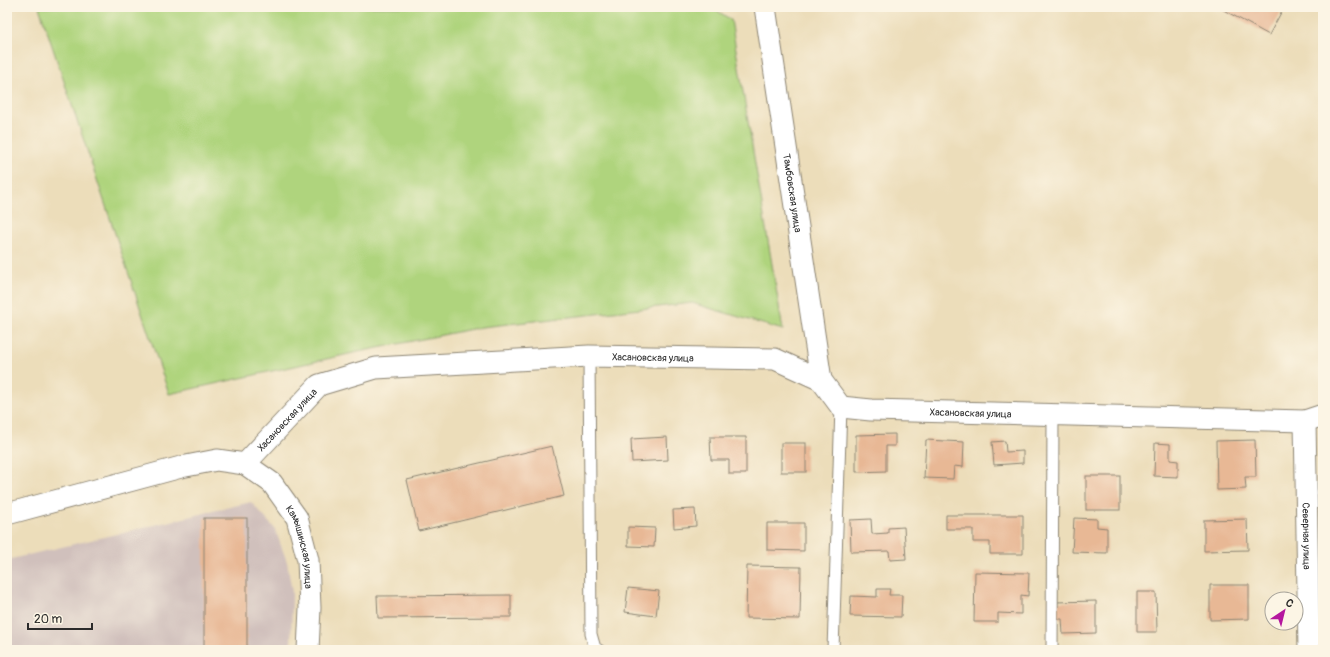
<svg xmlns="http://www.w3.org/2000/svg" width="1330" height="657" font-family="Pangolin,sans-serif">
  <style>
    .industrial { fill: #d0c0bc }
    .green { fill: #afd47d; stroke: #6d8054 }
    .building { fill: #e8b895 }
    .lines { fill: none; stroke-linecap: round; stroke-linejoin: round }
    .service-casing { stroke: #8c8472; stroke-width: 13 }
    .minor-casing { stroke: #8c8472; stroke-width: 23 }
    .service { stroke: #fff; stroke-width: 11 }
    .minor { stroke: #fff; stroke-width: 21 }
    .labels { text-anchor: middle; stroke-width: 4; stroke-linejoin: round; paint-order: stroke }
    .street-label { font-size: 10px; fill: #2b2b2b; stroke: #fcf5e5 }
  </style>
  <rect width="100%" height="100%" fill="#fcf5e5"/>
  <filter id="ink" filterUnits="userSpaceOnUse"><feTurbulence type="fractalNoise" baseFrequency=".025" numOctaves="2"/><feDisplacementMap in="SourceGraphic" scale="8" xChannelSelector="R" yChannelSelector="G"/><feConvolveMatrix kernelMatrix="1 2 1 2 8 2 1 2 1" color-interpolation-filters="sRGB"/></filter>
  <filter id="wash" filterUnits="userSpaceOnUse"><feTurbulence type="fractalNoise" baseFrequency=".012" numOctaves="4" result="noise"/><feDisplacementMap in="SourceGraphic" scale="16" xChannelSelector="R" yChannelSelector="G"/><feGaussianBlur stdDeviation="0.9" result="paint"/><feColorMatrix in="noise" values="0 0 0 0 0 0 0 0 0 0 0 0 0 0 0 0 0 1.4 0 .05"/><feComposite in="paint" operator="in"/></filter>
  <g filter="url(#wash)">
    <rect width="100%" height="100%" fill="#ecddba"/>
    <polygon class="industrial" points="251,502 275,529 287,562 292,592 291,650 7,650 7,560"/>
    <polygon class="green" points="39,7 712,7 731,20 783,330 692,303 482,327 358,352 169,394"/>
    <g id="blocks">
      <g class="building">
        <polygon points="1218,7 1284,7 1269,35"/>
        <polygon points="895,434 895,446 886,446 886,471 856,472 856,435"/>
        <polygon points="667,437 668,460 632,462 631,439"/>
        <polygon points="710,437 746,437 746,474 729,474 729,460 711,460"/>
        <polygon points="926,440 964,442 963,467 954,466 953,479 924,478"/>
        <polygon points="1255,440 1256,477 1245,477 1246,489 1217,490 1216,441"/>
        <polygon points="1005,441 1006,452 1023,451 1023,463 994,465 992,442"/>
        <rect x="781" y="443" width="25" height="29"/>
        <polygon points="1155,443 1170,444 1170,460 1178,461 1178,477 1154,476"/>
        <polygon points="552,446 564,496 419,531 407,480"/>
        <rect x="1086" y="476" width="34" height="34"/>
        <polygon points="695,509 696,526 674,528 673,510"/>
        <polygon points="946,515 1023,515 1023,554 990,554 990,542 973,542 973,529 946,529"/>
        <rect x="204" y="518" width="43" height="132"/>
        <polygon points="1074,518 1097,519 1097,527 1107,528 1107,553 1072,552"/>
        <polygon points="871,519 872,534 888,533 888,528 904,527 906,559 890,560 889,551 851,552 850,520"/>
        <polygon points="1247,519 1248,550 1204,551 1204,520"/>
        <polygon points="767,523 804,523 804,551 767,550"/>
        <polygon points="628,527 655,528 654,547 628,546"/>
        <polygon points="747,566 801,567 800,619 746,618"/>
        <polygon points="975,572 1029,573 1028,596 1021,595 1021,614 998,613 998,622 974,622"/>
        <polygon points="1210,585 1249,585 1249,619 1210,620"/>
        <polygon points="628,588 659,591 656,616 625,612"/>
        <polygon points="877,589 890,589 889,595 902,595 901,617 850,616 851,596 877,597"/>
        <polygon points="1137,592 1156,592 1157,632 1137,632"/>
        <polygon points="511,595 511,617 378,618 377,596"/>
        <polygon points="1096,601 1096,633 1063,634 1062,619 1056,619 1056,602"/>
      </g>
    </g>
  </g>
  <g filter="url(#ink)">
    <use href="#blocks" fill-opacity="0" stroke="#8c8472" stroke-width="1"/>
    <g class="lines">
      <g class="service-casing">
        <g id="service">
          <polyline points="589,356 591,634 595,648 599,650"/>
          <polyline points="833,650 841,407"/>
          <polyline points="1052,650 1053,415"/>
        </g>
      </g>
      <g class="minor-casing">
        <g id="minor">
          <path id="s1" d="M765,7l56,373"/>
          <path id="s2" d="M1305,421l4,229"/>
          <path id="s3" d="M245,464l74,-79 57,-17 213,-12 186,3 46,21 20,27 30,3 434,11 18,-6"/>
          <path id="s4" d="M7,514l174,-47 36,-7 28,4 27,19 25,35 11,42 2,48 -2,42"/>
        </g>
      </g>
      <use href="#service" class="service"/>
      <use href="#minor" class="minor"/>
    </g>
  </g>
  <g class="labels">
    <g class="street-label">
      <text dy="4" stroke="none"><textPath href="#s1" startOffset="188">Тамбовская улица</textPath></text>
      <text dy="4" stroke="none"><textPath href="#s3" startOffset="445">Хасановская улица</textPath></text>
      <text dy="4" stroke="none"><textPath href="#s3" startOffset="781">Хасановская улица</textPath></text>
      <text dy="4" stroke="none"><textPath href="#s3" startOffset="61">Хасановская улица</textPath></text>
      <text dy="4" stroke="none"><textPath href="#s2" startOffset="115">Северная улица</textPath></text>
      <text dy="4" stroke="none"><textPath href="#s4" startOffset="350">Камышинская улица</textPath></text>
    </g>
  </g>
  <rect width="1330" height="657" fill="none" stroke="#fcf5e5" stroke-width="24"/>
  <g transform="translate(1284 611) rotate(35)"><circle r="19" fill="#fcf5e5" stroke="#a8a49b"/>
  <path d="M0-3L7 15L0 10L-7 15Z" fill="#b5179e"/>
  <text y="-6" font-size="11" font-weight="bold" text-anchor="middle" fill="#2b2b2b">С</text>
  </g>
  <path d="M28 623v6h64v-6" fill="none" stroke="#2b2b2b" stroke-width="2"/>
  <text x="34" y="623" font-size="12" fill="#2b2b2b" stroke="#fcf5e5" stroke-width="3" paint-order="stroke">20 m</text>
</svg>
